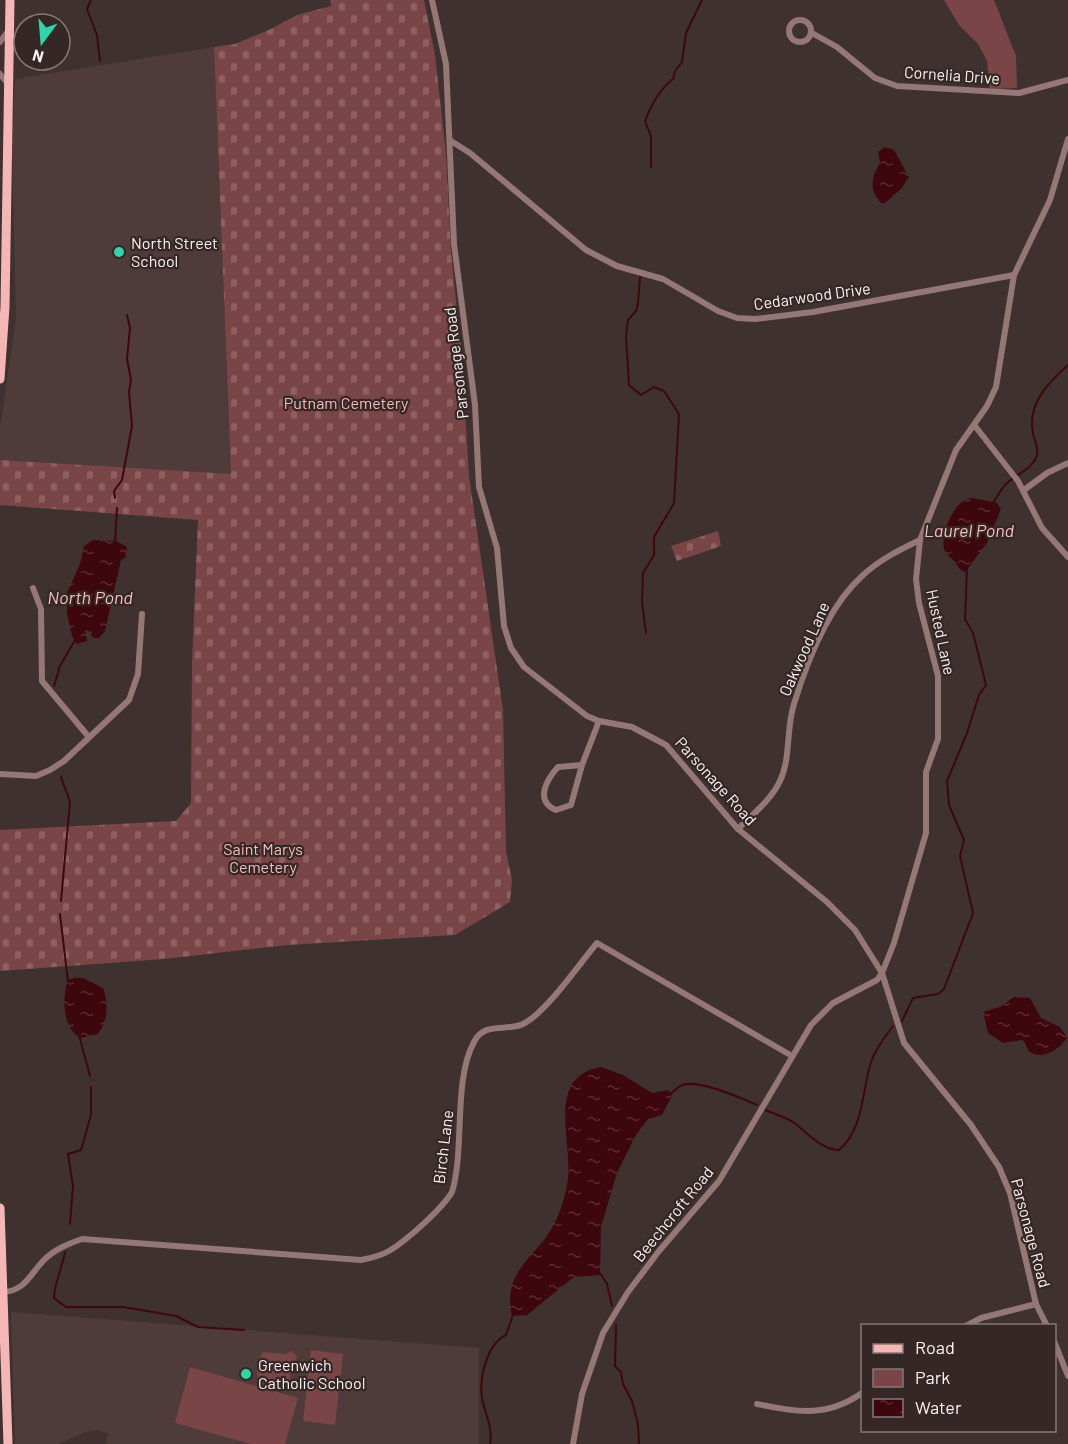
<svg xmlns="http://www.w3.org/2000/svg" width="1068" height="1444" font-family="Barlow,sans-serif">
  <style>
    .built { fill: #503b3b }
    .cemetery { fill: url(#cemetery-stones) }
    .park { fill: #7a4546 }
    .water { fill: url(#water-ripples) }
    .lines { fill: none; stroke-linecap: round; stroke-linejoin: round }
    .stream { stroke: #3e070e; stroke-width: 2 }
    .minor { stroke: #947776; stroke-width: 6 }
    .primary { stroke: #f4b7b6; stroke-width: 9 }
    .poi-dot { fill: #32d4a9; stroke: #342726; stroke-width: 2 }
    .labels { text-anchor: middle; stroke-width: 4.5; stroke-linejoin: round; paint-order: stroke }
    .street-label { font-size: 16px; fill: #fcf2f2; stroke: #342726 }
    .poi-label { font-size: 16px; fill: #fcf2f2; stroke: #342726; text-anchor: start }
    .park-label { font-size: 16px; fill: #f8bdbc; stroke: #342726 }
    .water-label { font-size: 18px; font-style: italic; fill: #f9bfbe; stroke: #342726 }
  </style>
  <defs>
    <pattern id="cemetery-stones" width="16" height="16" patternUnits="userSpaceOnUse" patternTransform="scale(1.5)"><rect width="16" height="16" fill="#7a4546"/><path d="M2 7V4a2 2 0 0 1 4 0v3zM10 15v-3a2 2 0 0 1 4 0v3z" fill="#8e6061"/></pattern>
    <pattern id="water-ripples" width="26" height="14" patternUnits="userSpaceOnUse" patternTransform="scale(1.5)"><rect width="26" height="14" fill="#3e070e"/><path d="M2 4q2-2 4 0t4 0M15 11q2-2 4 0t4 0" fill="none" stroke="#5b2c32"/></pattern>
  </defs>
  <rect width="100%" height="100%" fill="#3f3130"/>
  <g class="built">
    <polygon points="214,47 231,475 0,460 0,429 16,318 12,146 15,79"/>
    <polygon points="11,1312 479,1348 479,1444 106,1444 108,1434 98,1430 85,1432 58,1444 15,1444"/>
  </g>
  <g class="cemetery">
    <polygon points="330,0 424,0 435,55 446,154 451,252 462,360 469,476 503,710 506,852 512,880 510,902 455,935 288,945 164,959 0,971 0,830 176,821 191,803 192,663 198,520 0,505 0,460 231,474 214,47 235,44 269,30 297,15 331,6"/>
    <polygon points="718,531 721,546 677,561 671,546"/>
  </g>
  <g class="park">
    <polygon points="944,0 994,0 1016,56 1017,88 990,89 987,61 978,44 959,25"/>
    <polygon points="311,1350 343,1354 335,1425 303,1421"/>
    <path d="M291,1351l7,6 -6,6 -3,23 -8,2 -20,-3c-7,-9 -4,-24 2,-33l23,2z"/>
    <polygon points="190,1367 298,1398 285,1444 251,1444 175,1423"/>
  </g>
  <g class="water">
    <path d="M885,147l9,3 15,27 -8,12 -16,14h-4c-12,-13 -10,-26 -1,-40l-2,-11z"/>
    <path d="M973,498l24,5 4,6 -14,34 -22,29c-6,-2 -6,-4 -9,-9 -4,-5 -10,-8 -12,-14 -4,-15 11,-52 29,-51z"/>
    <polygon points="93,540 116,541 127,547 125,558 121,560 105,631 99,638 90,638 92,632 85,630 87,641 77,644 72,636 67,613 67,593 80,564 84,546"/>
    <path d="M74,978h9l20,10c6,15 5,33 -5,46l-18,4c-18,-11 -18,-41 -12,-58z"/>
    <path d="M1014,997l16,1 11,20 19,9 7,10c-5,11 -25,24 -37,15 -4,-3 -3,-9 -8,-12l-19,3 -15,-10 -5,-21 17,-5z"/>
    <path d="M601,1067l22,8 29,18 16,-3 4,6 -10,19 -14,4 -12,16 -19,38 -16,54 -1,48 -26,2 -47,38 -15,1c-8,-38 11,-50 32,-76 13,-17 19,-35 23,-55 8,-41 -24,-108 34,-118z"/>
  </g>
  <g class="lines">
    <g class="stream">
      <polyline points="91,0 87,9 97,35 100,61"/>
      <path d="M651,167v-31l-6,-15c6,-16 15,-32 28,-42l2,-8 7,-9 4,-29 16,-33"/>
      <polyline points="640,277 638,303 636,311 628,320 626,336 629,385 641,395 654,387 664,391 679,414 674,503 654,537 654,555 643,573 642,602 646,633"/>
      <polyline points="115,498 114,491 122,480 132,426 129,392 131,380 127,359 130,328 127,315"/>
      <path d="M993,503c4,-6 8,-14 13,-19 10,-10 26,-14 31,-29 2,-7 -3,-15 -4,-22 -6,-29 15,-50 35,-68"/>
      <polyline points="115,543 117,508"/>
      <polyline points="54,686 60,666 75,640"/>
      <polyline points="61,777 70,802 61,901"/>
      <polyline points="60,914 68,982"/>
      <polyline points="902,1021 913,998 938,994 944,989 973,913 960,856 964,840 949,805 947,781 967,733 979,695 986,685 973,633 965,619 967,568"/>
      <polyline points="79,1035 90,1076"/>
      <path d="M670,1094c4,-3 8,-7 12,-9 17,-6 59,13 75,20"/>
      <path d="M765,1110c9,4 20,7 28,12 13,9 28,28 46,28 25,-21 23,-60 32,-88 4,-13 14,-25 22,-36"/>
      <polyline points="70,1224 73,1186 68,1154 81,1150 91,1115 91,1087"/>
      <path d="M65,1252c-2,12 -12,37 -11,46l12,9h57l53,9 22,11 46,3"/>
      <polyline points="600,1273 607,1284 612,1306"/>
      <polyline points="616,1325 615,1366 621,1372 623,1384 632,1401 638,1424 639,1444"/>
      <path d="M490,1444c3,-17 -5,-30 -8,-46 -3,-20 5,-54 24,-63l7,-20"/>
    </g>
    <g class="minor">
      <polyline points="432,0 446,64 454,244 475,405 479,487 497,548 504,626 511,648 524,667 587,716 599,721 632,727 666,745 738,829 827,902 855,930 882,973 904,1043 971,1125 999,1167 1010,1193 1036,1304 1047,1326"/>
      <circle cx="800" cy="31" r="11"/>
      <polyline points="812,33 837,47 875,78 897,86 1019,93 1068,80"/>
      <polyline points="0,42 9,30"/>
      <polyline points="0,74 8,84"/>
      <polyline points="451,141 470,153 586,250 617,266 663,279 718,311 737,318 755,319 813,312 1014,275"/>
      <polyline points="975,426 1018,481 1042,528 1068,557"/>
      <polyline points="1024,490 1047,473 1068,463"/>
      <polyline points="33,588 41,609 42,681 88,736"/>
      <path d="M582,765l-24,2c-11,12 -24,34 -2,43l15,-5 11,-40 17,-44"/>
      <polyline points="0,774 36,776 50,770 64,761 129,700 138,674 142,614"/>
      <path d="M738,829c15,-15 33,-29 42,-48 11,-23 6,-53 14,-77 13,-43 34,-97 68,-128 17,-16 37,-26 58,-36"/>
      <path d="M4,1292c22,-2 26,-18 40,-32 11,-11 24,-16 38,-21l279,21c11,-2 19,-4 28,-9 17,-10 53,-42 63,-59 13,-42 1,-112 22,-150 10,-21 32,-10 49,-18 23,-11 56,-60 74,-81l195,113"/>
      <polyline points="966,1326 981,1318 1036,1304"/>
      <polyline points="1054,1341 1068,1376"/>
      <path d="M757,1404c41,8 69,14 105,-11"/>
      <polyline points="573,1444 582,1394 603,1333 628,1292 659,1251 719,1181 811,1025 833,1003 877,980 882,973 894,943 926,833 926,772 938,739 938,676 919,603 916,579 920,540 956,450 987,406 996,387 1014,275 1050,200 1068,139"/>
    </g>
    <g class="primary">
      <polyline points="0,379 5,307 10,0"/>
      <polyline points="0,1208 8,1444"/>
    </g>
  </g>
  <g class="poi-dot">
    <circle cx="119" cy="252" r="6"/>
    <circle cx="246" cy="1374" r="6"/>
  </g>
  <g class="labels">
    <g class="street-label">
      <text transform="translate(952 75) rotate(4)" y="6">Cornelia Drive</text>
      <text transform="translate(812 296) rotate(-8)" y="6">Cedarwood Drive</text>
      <text transform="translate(456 363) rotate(-97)" y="6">Parsonage Road</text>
      <text transform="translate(941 632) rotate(78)" y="6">Husted Lane</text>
      <text transform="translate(804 649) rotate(-66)" y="6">Oakwood Lane</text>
      <text transform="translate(716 781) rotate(48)" y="6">Parsonage Road</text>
      <text transform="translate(443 1147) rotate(-83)" y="6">Birch Lane</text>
      <text transform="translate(673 1214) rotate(-51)" y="6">Beechcroft Road</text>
      <text transform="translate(1031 1233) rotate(75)" y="6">Parsonage Road</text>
    </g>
    <g class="poi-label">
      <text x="131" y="249">North Street<tspan x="131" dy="18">School</tspan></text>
      <text x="258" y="1371">Greenwich<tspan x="258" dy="18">Catholic School</tspan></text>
    </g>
    <g class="park-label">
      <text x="346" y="409">Putnam Cemetery</text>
      <text x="263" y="855">Saint Marys<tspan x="263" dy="18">Cemetery</tspan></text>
    </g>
    <g class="water-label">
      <text x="969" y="537">Laurel Pond</text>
      <text x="90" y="604">North Pond</text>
    </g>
  </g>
  <rect x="861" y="1324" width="195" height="108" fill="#342726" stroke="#847878" stroke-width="1.5"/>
  <rect x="873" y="1344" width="30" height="9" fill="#f4b7b6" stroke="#847878" stroke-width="1.5"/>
  <text x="915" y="1354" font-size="18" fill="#fcf2f2">Road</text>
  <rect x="873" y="1369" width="30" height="18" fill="#7a4546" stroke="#847878" stroke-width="1.5"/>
  <text x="915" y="1384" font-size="18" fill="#fcf2f2">Park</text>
  <rect x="873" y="1399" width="30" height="18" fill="url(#water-ripples)" stroke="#847878" stroke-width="1.5"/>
  <text x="915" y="1414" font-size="18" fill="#fcf2f2">Water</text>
  <g transform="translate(42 42) rotate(196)"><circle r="28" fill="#342726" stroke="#847878" stroke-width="1.5"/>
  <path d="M0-4.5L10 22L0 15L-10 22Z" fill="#32d4a9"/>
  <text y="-9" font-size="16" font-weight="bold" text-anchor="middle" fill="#fcf2f2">N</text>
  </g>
</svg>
